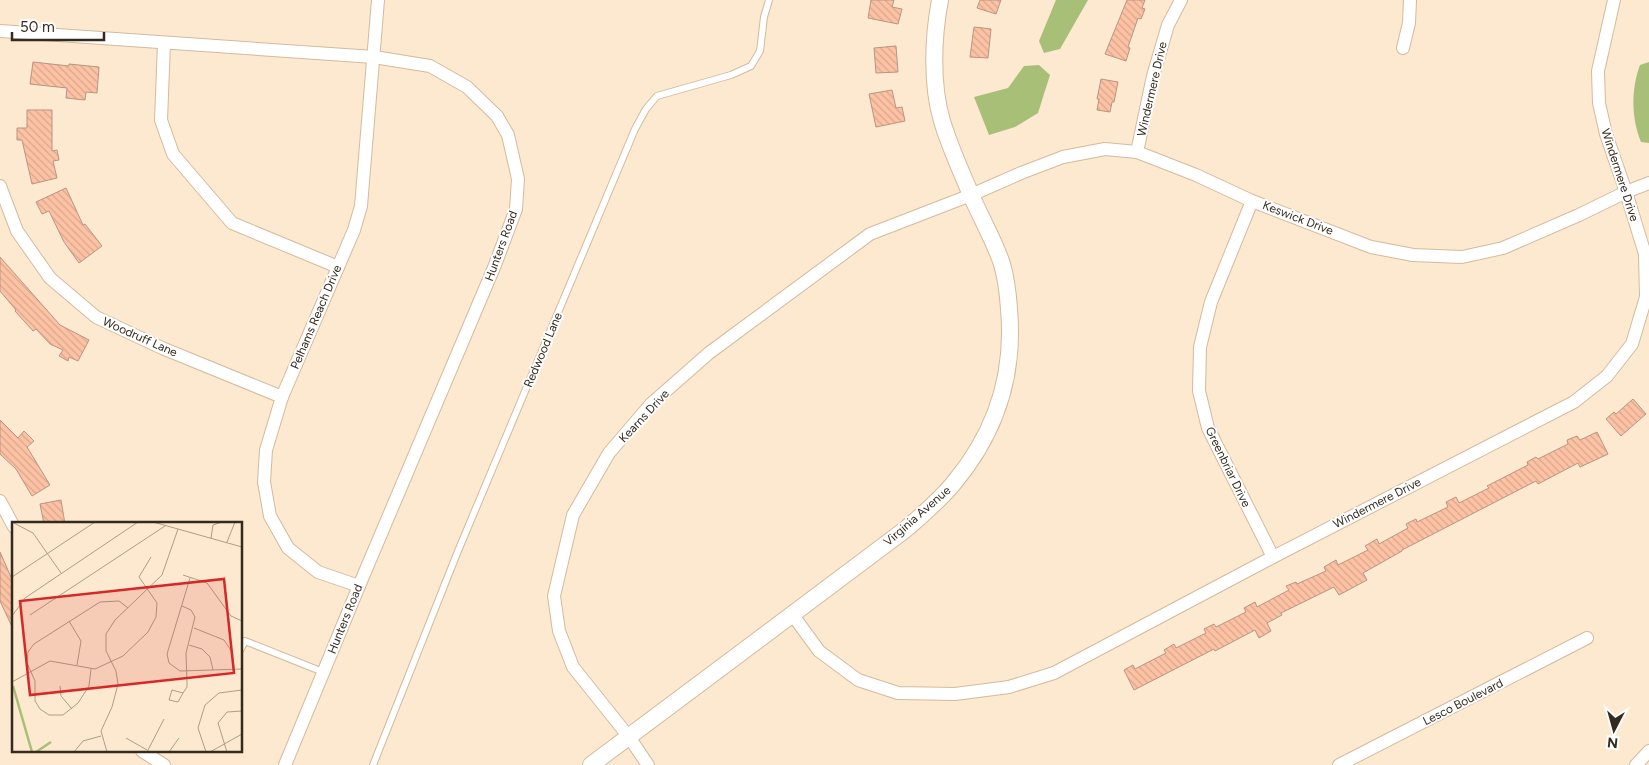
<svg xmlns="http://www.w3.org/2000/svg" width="1649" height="765" font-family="Figtree,sans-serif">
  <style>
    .water { fill: #a8bf77 }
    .building { fill: url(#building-back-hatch); stroke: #b89583 }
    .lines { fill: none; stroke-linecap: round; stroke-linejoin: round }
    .service-casing { stroke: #d3bb9c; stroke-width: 8 }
    .minor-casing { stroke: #d3bb9c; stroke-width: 14 }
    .tertiary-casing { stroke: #d3bb9c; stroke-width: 18 }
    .service { stroke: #fff; stroke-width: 6 }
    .minor { stroke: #fff; stroke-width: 12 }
    .tertiary { stroke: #fff; stroke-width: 16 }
    .labels { text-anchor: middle; stroke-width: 4; stroke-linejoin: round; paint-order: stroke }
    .street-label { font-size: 12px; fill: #342a1e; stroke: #fff }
    .inset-river { fill: none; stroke: #a8bf77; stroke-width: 2.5 }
    .inset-road { fill: none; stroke: #ad9d89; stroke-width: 1 }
    .view { fill: #d62828; fill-opacity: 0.15; stroke: #d62828; stroke-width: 2.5 }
    .inset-edge { fill: none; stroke: #342a1e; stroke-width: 2.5 }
  </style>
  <defs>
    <pattern id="building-back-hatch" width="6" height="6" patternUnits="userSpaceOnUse" patternTransform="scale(1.25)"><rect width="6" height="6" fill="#fdc2a4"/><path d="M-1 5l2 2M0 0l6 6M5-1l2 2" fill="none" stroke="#d9a78d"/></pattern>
  </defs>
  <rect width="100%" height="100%" fill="#fde9d0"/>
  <g class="water">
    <polygon points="1056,0 1088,0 1060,49 1044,53 1039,41"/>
    <path d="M1649,62v81l-8,-1c-10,-24 -10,-53 -1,-77z"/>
    <polygon points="1039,65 1050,75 1038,113 1015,127 989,135 974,97 1008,88 1024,66"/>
  </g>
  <g class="building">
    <polygon points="871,0 894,0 892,7 902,9 898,24 868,18"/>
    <polygon points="980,0 1001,0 996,14 977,8"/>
    <polygon points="1127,0 1145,0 1142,8 1145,9 1141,19 1138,18 1128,47 1130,48 1126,61 1105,54"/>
    <polygon points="974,27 991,29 988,58 970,57"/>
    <polygon points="896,46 898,72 876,73 874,48"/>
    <polygon points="33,62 69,66 69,64 99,67 97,93 86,92 85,100 66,98 67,88 30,84"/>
    <polygon points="1101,79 1118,82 1114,102 1112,102 1110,112 1097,110 1099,99 1097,99"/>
    <polygon points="892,90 896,108 902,107 905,121 876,127 869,94"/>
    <polygon points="27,110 52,110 52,151 57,150 59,160 53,161 57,178 32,184 22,140 17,140 17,128 27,128"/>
    <polygon points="66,188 83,225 85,224 102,246 79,263 64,242 49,211 42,214 36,202"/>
    <polygon points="0,257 60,325 89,340 78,361 69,357 68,361 59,356 63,350 50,344 36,329 33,331 15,311 16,310 0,291"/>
    <polygon points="1633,399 1646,414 1621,436 1606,419 1614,412 1616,414"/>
    <polygon points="0,420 18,438 24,431 34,441 27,447 50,485 32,496 16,469 0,454"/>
    <polygon points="1597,432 1608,454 1580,467 1578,463 1538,484 1536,481 1402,550 1402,551 1363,573 1367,580 1339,595 1334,587 1281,613 1282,615 1267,623 1271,631 1259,638 1255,630 1215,651 1214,649 1134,690 1124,670 1133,665 1135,669 1166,653 1164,650 1174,644 1176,648 1206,633 1204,629 1214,624 1216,627 1246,612 1244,608 1255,602 1257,607 1289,590 1286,586 1296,582 1297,584 1326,571 1324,567 1336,560 1338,565 1368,550 1365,546 1377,539 1379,544 1408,528 1406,524 1416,519 1417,522 1448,507 1446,502 1456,497 1459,503 1489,488 1487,486 1528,465 1527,462 1536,457 1538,459 1568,444 1567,440 1577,436 1580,440"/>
    <polygon points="61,500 65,524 44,524 40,504"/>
    <polygon points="0,552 14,584 14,631 0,601"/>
  </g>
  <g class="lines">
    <g class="service-casing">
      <g id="service">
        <polyline points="241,649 245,641 323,672"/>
        <polyline points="373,765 458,551 635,129 646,109 657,96 731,75 751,66 760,51 764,17 769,0"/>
      </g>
    </g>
    <g class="minor-casing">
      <g id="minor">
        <polyline points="0,31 374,57 430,66 467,87 497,116 508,135 518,179 516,209 495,265 359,586 285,765"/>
        <polyline points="164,43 161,120 173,154 232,223 338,267"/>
        <polyline points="1403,48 1409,23 1410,0"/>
        <polyline points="1137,152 1153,76 1168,25 1181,0"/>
        <polyline points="0,186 17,231 50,278 96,317 162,348 282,397"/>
        <polyline points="1252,201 1211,302 1200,347 1199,391 1208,428 1273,557"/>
        <polyline points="0,501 14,527"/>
        <polyline points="359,586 318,572 288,548 270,516 264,482 266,450 282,397 354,230 361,206 378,0"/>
        <polyline points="792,614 819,651 858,680 898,693 955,694 1009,687 1054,673 1273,557 1574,402 1607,376 1632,344 1646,297 1645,254 1626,192 1606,134 1599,103 1598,71 1614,0"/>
        <polyline points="142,751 164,765"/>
        <polyline points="648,765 629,737 573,667 559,631 554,596 573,515 609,453 651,404 709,353 870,234 971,195 1021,173 1063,157 1105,149 1137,152 1196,175 1252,201 1371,247 1413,255 1462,257 1503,248 1579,215 1626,192 1649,183"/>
        <polyline points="1339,765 1587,638"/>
        <polyline points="1636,765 1649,751"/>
      </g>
    </g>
    <g class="tertiary-casing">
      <path id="tertiary" d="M591,765l315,-236c16,-14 33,-28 47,-45 43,-51 62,-109 56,-175 -1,-15 -3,-31 -7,-45 -8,-24 -21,-46 -31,-69 -10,-24 -22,-50 -29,-74 -11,-37 -9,-84 -2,-121"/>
    </g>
    <use href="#service" class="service"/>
    <use href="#minor" class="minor"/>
    <use href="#tertiary" class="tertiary"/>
  </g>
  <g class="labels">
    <g class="street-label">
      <text transform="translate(1152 89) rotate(-77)" y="4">Windermere Drive</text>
      <text transform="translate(1620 175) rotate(72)" y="4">Windermere Drive</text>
      <text transform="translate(1298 218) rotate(21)" y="4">Keswick Drive</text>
      <text transform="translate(501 246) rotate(-70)" y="4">Hunters Road</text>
      <text transform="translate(316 317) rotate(-67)" y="4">Pelhams Reach Drive</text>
      <text transform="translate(140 337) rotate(24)" y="4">Woodruff Lane</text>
      <text transform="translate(543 350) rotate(-67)" y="4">Redwood Lane</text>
      <text transform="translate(644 416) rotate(-47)" y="4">Kearns Drive</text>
      <text transform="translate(1228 467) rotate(64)" y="4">Greenbriar Drive</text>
      <text transform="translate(1377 503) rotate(-27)" y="4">Windermere Drive</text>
      <text transform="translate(917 516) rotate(-41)" y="4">Virginia Avenue</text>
      <text transform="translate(345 619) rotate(-68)" y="4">Hunters Road</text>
      <text transform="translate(1463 702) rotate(-27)" y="4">Lesco Boulevard</text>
    </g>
  </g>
  <g transform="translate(12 522)">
    <rect width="230" height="230" fill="#fde9d0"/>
    <path class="inset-river" d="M1,164l19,66M24,230l15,-10"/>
    <path class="inset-road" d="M0,0l21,11 28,40M141,0l89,25M199,16l2,-13 9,-3M215,20l8,-20M171,53l24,8 24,33 11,5M0,55l83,-55M178,56l-23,76 2,9 11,8 62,-2M170,84l9,4 4,7 -9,36 1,30v4l-4,6 -5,9 -9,-2 3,-10 11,3M18,93l135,-89M0,94l13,-18 113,-76M57,99l12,20 -4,24M182,106l30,12 8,12 2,18M177,123l13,4 8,8 3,13M79,147l-2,17 -11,17 -15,12h-14l-9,-6 -5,-8v-20l-8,-18 1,-11 6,-8 66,-42 19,-1 9,7M0,160l38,-21 45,8 28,-13 25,-24 8,-15 1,-14 -18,-26 12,-20M48,164l1,10 11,13M114,216l21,12M62,230l9,-11 18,-5M95,230l-6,-21 11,-24 6,-23 -2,-13 -10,-20v-17l9,-14 47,-45 16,-46M135,230l17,-33M157,230l10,-14M194,230l-8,-24 7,-23 14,-12 23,-3M198,230l32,-18M215,230l-9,-29 9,-11 15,-1"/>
    <path class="view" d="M212,57l10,94 -204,22 -10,-94z"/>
    <rect width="230" height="230" class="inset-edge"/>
  </g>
  <g transform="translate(1614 730) rotate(186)" stroke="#ffffff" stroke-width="4" paint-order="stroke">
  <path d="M0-4L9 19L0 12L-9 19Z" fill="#342a1e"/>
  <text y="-8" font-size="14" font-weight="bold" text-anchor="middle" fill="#342a1e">N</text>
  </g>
  <path d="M12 32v8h92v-8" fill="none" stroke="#342a1e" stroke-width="2.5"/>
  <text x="20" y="32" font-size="15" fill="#342a1e" stroke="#ffffff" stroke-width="4" paint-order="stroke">50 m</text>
</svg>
